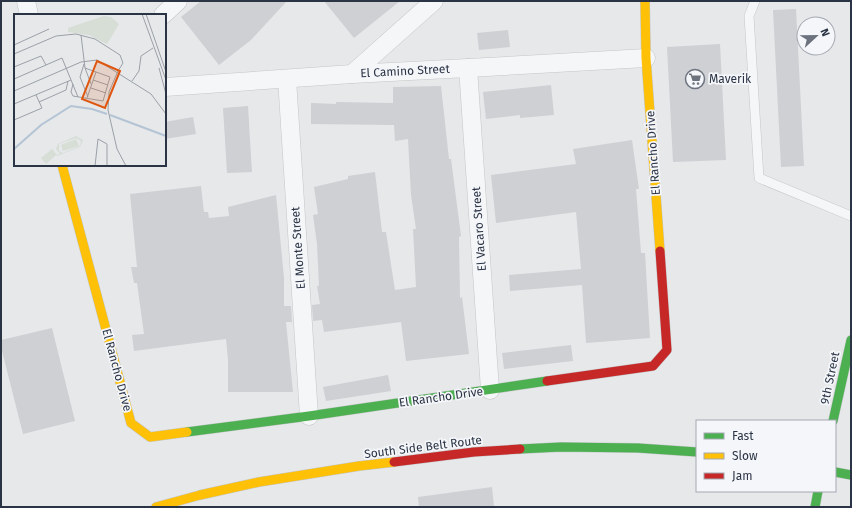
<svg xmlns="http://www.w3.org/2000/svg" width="852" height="508" font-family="'Fira Sans',sans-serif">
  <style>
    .building { fill: #ced0d3 }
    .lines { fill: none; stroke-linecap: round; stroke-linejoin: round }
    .lane-casing { stroke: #c4c6c8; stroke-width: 10 }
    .street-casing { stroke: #c4c6c8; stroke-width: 19 }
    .fast-casing { stroke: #c4c6c8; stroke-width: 10 }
    .slow-casing { stroke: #c4c6c8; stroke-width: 10 }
    .jam-casing { stroke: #c4c6c8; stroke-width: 10 }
    .lane { stroke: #f5f6f7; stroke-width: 9 }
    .street { stroke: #f5f6f7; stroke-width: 18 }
    .fast { stroke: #4caf50; stroke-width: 9 }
    .slow { stroke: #ffc107; stroke-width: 9 }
    .jam { stroke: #c62828; stroke-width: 9 }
    .labels { text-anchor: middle; stroke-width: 3.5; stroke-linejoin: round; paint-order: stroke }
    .street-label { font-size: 12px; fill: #2b3445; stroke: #f4f6f9 }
    .poi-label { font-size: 12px; fill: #2b3445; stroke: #f4f6f9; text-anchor: start }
    .inset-river { fill: none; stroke: #b4c4d5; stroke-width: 2 }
    .inset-road { fill: none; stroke: #9ba0a8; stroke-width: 1 }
    .view { fill: #df570f; fill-opacity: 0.15; stroke: #df570f; stroke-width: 2 }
    .inset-edge { fill: none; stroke: #2b3445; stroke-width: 2 }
  </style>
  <rect width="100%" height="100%" fill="#e6e8ea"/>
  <g class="building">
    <polygon points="201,1 287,1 251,40 219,65 181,17"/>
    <polygon points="324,1 400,1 354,38"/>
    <polygon points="796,9 804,166 781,167 773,10"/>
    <polygon points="508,30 510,47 479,50 477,33"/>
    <polygon points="720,44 726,160 673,162 667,47"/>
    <polygon points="551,85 554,115 520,118 520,115 486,119 483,92"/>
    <polygon points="441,86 449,159 451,159 461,236 459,237 460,298 462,297 469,354 406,361 401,322 324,332 322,320 313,321 312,305 320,304 317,286 319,286 317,244 313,215 318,214 314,187 348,179 348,176 375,172 382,232 386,232 395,290 416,287 413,229 416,229 411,195 408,139 395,141 394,125 311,124 311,103 336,104 336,102 393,103 393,87"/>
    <polygon points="248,106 252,172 227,173 223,108"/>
    <polygon points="193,117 196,134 165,139 165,122"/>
    <polygon points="632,140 639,189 636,189 641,253 645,253 650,338 586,343 582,285 510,291 509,275 581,269 576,212 496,223 491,175 576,164 573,149"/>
    <polygon points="201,186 204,212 208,212 209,218 229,216 228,207 276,195 284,278 284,306 291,306 292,322 286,322 293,392 228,392 228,360 226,339 134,351 132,335 144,334 137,283 134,283 131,267 137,267 130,194"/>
    <polygon points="52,328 75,421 23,434 1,347 1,340"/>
    <polygon points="571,345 573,361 504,369 502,353"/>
    <polygon points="388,375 391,391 326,401 323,387"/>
    <polygon points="492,487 494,507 419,507 418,497"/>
  </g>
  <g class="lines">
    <g class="lane-casing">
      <polyline id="lane" points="755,1 749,16 759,178 851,216"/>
    </g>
    <g class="street-casing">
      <g id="street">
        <polyline points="26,1 29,15"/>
        <polyline points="163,15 178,1"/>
        <polyline points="468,68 490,390"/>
        <polyline points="352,74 434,1"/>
        <polyline points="287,79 309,416"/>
        <polyline points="165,87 352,74 468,68 646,58"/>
      </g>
    </g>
    <g class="fast-casing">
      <g id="fast">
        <polyline points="833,421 851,340"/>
        <polyline points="187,432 309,416 547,381"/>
        <polyline points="520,449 561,447 638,448 697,452"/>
        <polyline points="835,472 851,475"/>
        <polyline points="815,507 818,491"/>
      </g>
    </g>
    <g class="slow-casing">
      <g id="slow">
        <polyline points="645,1 646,58 660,251"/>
        <polyline points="62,165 131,423 150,437 187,432"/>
        <polyline points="156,507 200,495 259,482 359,466 394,462"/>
      </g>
    </g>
    <g class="jam-casing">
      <g id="jam">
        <polyline points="547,381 653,366 667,350 660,251"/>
        <polyline points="394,462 474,452 520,449"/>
      </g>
    </g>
    <use href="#lane" class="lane"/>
    <use href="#street" class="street"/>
    <use href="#fast" class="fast"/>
    <use href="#slow" class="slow"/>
    <use href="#jam" class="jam"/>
  </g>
  <defs>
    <g id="supermarket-ring" transform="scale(1)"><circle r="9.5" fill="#f4f6f9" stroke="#6c737f" stroke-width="1.5"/><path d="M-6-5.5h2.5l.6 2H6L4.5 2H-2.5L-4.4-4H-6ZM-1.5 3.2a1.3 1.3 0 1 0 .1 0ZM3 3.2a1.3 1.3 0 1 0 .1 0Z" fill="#6c737f"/></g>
  </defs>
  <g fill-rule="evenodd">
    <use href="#supermarket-ring" x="695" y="79"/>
  </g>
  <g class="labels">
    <g class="street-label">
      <text transform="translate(405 71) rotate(-3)" y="4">El Camino Street</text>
      <text transform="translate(653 153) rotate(-94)" y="4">El Rancho Drive</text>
      <text transform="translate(479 229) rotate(-94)" y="4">El Vacaro Street</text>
      <text transform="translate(298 248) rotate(-94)" y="4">El Monte Street</text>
      <text transform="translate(117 370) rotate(75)" y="4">El Rancho Drive</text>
      <text transform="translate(830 378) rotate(-78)" y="4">9th Street</text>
      <text transform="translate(441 397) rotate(-8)" y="4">El Rancho Drive</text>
      <text transform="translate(423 447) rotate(-7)" y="4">South Side Belt Route</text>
    </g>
    <g class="poi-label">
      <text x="709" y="83">Maverik</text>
    </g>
  </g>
  <g transform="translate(14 14)">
    <rect width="152" height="152" fill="#e6e8ea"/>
    <path d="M90,2l7,1 8,7 -12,20 -18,-9 -21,-3v-4zM62,122l7,4 -3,7 -23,9 -1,-1 -10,9 -5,-6 11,-9 5,6 3,-1 -4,-5 2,-5zM62,124l5,3 -1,5 -17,7 -4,-2v-7zM62,125l3,7 -16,5 -2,-6z" fill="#d6ded6" fill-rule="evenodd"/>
    <path class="inset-river" d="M96,101l56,21M0,135l27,-24 30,-19 21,3 15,5"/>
    <path class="inset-road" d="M128,0l24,66M132,0l20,58M0,31l35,-16M0,40l42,-18 20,-2 19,5 25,16 3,8 -5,8M70,50l-4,13 8,20M0,53l27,-11 5,9M71,54l6,16M145,54l7,26M104,57l-9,21 -1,18 9,39 9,17M0,65l48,-21 16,39M79,66l15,5M118,67l7,-10 2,-15 12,-8M59,70l-2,8 2,4 30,5 7,-24 -25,-9 -4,-33M77,74l15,5M0,77l67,-29 16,-2 54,34 15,20M73,84l9,-26M25,88l27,-12 2,-9M0,90l57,-24M0,106l28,-12 -6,-13M81,152l3,-27 9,5v22"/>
    <path class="view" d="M83,47l23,10 -15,37 -23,-9z"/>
    <rect width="152" height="152" class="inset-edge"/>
  </g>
  <rect width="852" height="508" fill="none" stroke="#2b3445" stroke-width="4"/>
  <rect x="696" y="420" width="140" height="72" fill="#f4f6f9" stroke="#a4a8b1"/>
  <rect x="704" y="433" width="20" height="6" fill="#4caf50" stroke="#a4a8b1"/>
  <text x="732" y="440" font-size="12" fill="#2b3445">Fast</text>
  <rect x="704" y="453" width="20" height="6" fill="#ffc107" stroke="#a4a8b1"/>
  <text x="732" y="460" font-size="12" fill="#2b3445">Slow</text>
  <rect x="704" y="473" width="20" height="6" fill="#c62828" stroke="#a4a8b1"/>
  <text x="732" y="480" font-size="12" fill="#2b3445">Jam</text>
  <g transform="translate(816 36) rotate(68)"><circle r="19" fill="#f4f6f9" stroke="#a4a8b1"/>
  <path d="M0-3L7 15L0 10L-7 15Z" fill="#6c737f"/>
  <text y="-6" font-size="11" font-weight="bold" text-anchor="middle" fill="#2b3445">N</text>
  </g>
</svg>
